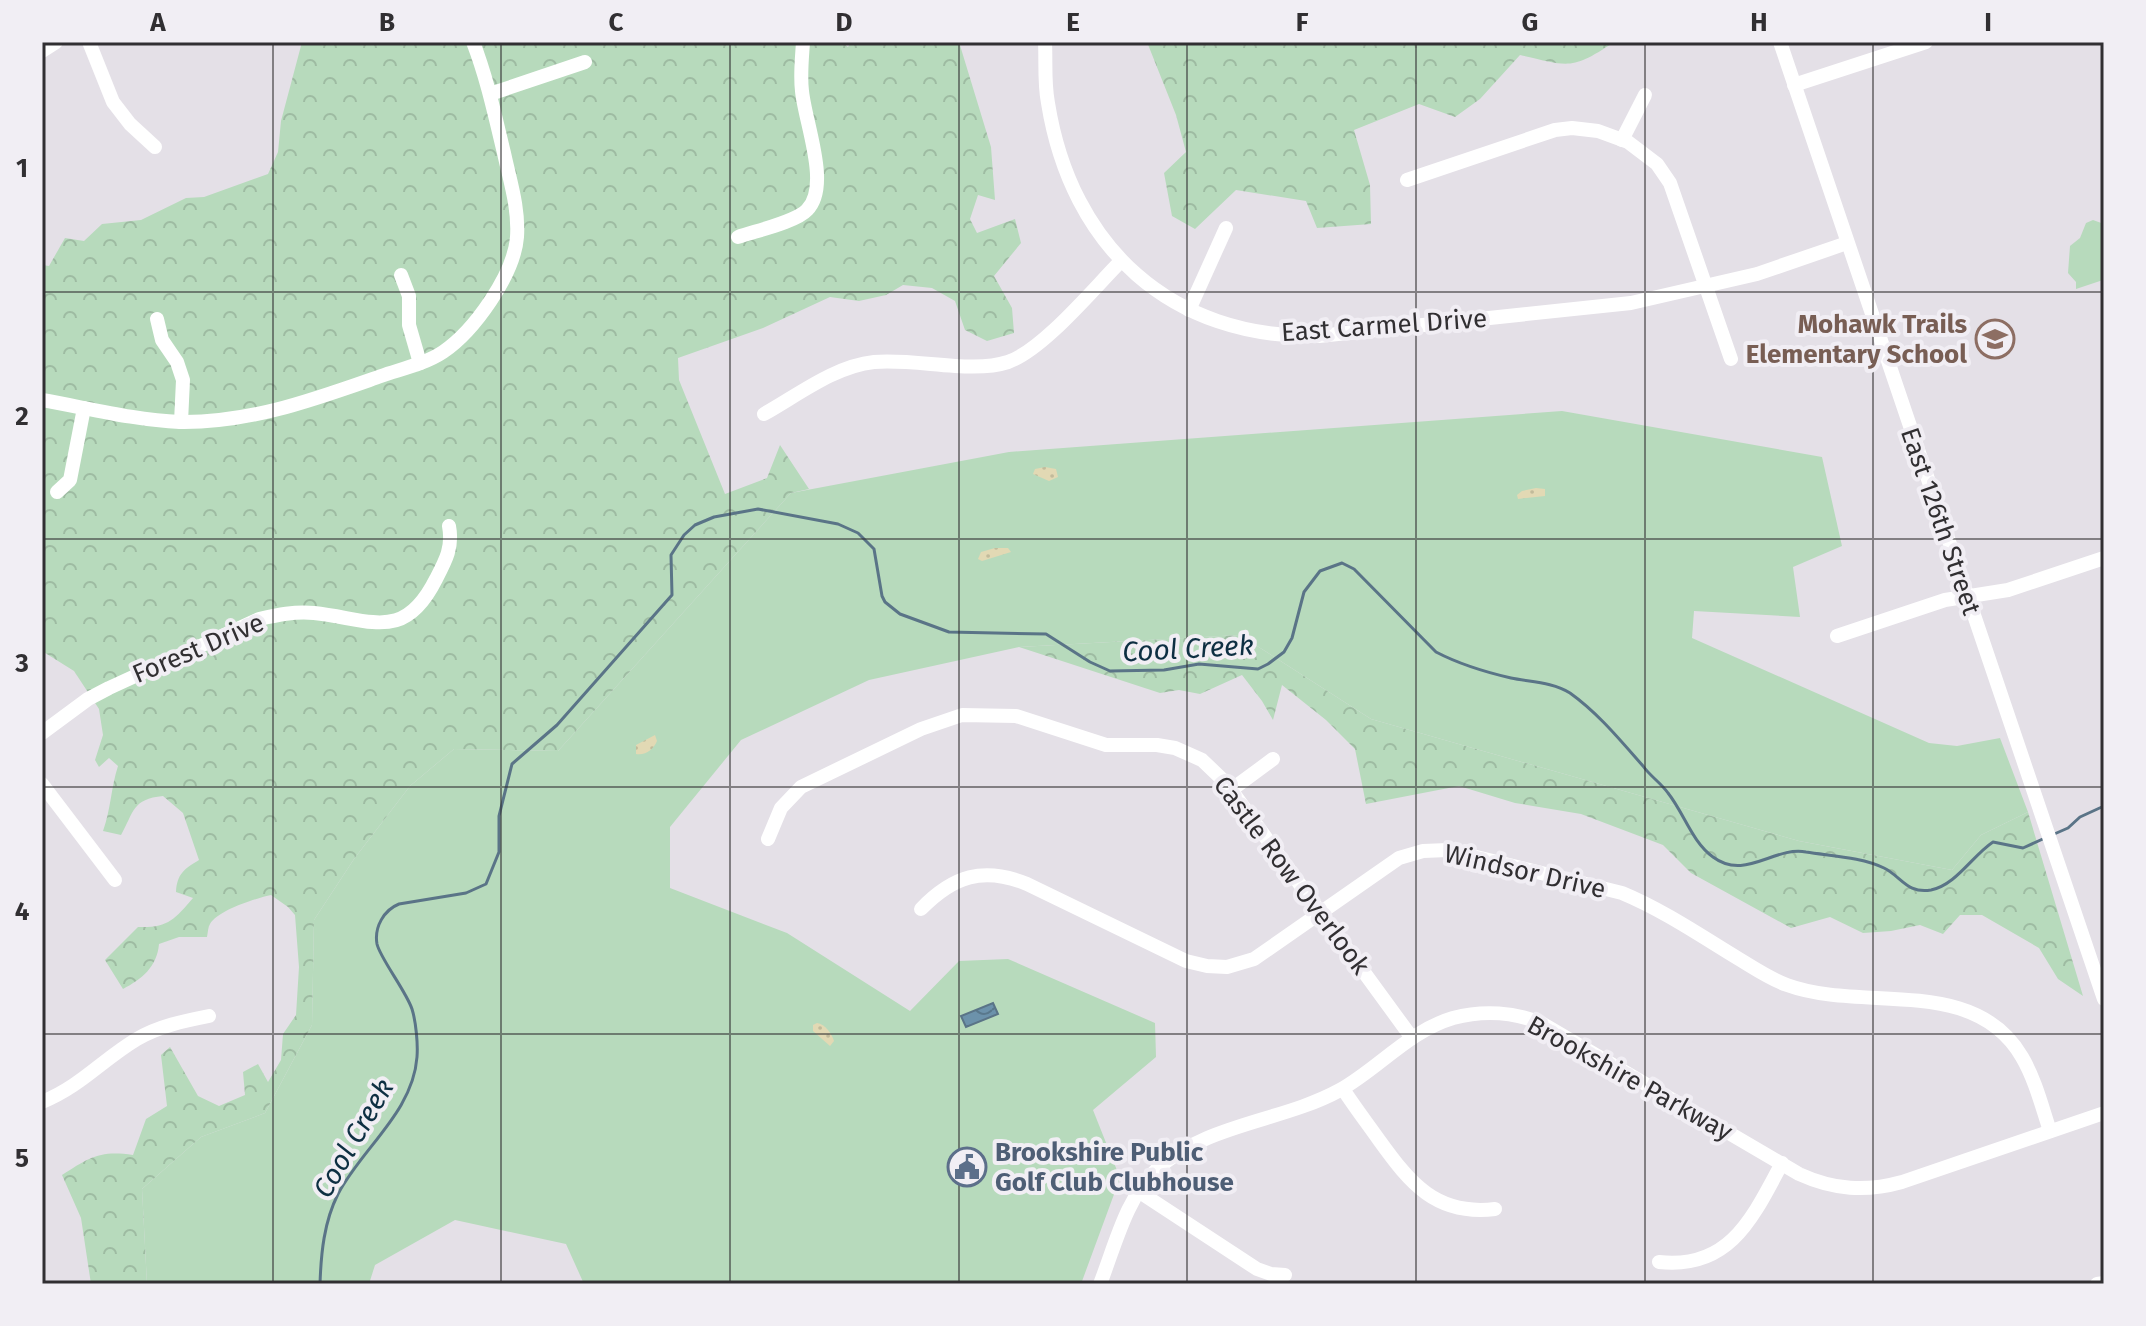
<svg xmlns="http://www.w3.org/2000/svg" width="2146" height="1326" font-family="'Fira Sans',sans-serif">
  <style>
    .green { fill: #b7dabc }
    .forest { fill: url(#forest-crowns) }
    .sand { fill: url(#sand-dots) }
    .water { fill: url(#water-waves); stroke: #5a7487; stroke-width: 2 }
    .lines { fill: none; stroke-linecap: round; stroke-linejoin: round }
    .stream { stroke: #5a7487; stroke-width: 3 }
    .minor { stroke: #fff; stroke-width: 14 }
    .grid { fill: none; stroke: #312f32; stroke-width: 2; stroke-opacity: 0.55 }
    .labels { text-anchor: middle; stroke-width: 8; stroke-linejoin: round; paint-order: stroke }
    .education-label { font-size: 26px; font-weight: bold; fill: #785e54; stroke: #f1eef4; text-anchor: end }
    .street-label { font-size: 26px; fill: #312f32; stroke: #f1eef4 }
    .service-label { font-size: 26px; font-weight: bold; fill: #4e5e75; stroke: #f1eef4; text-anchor: start }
    .water-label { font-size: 28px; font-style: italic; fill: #0d2f42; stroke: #f1eef4 }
    .neatline { fill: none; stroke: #312f32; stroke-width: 3 }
    .grid-label { font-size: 26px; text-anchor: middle; font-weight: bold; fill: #312f32 }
  </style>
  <defs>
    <pattern id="forest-crowns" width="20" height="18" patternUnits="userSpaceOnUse" patternTransform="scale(2)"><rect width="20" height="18" fill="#b7dabc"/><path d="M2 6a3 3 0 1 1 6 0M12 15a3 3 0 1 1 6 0" fill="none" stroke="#9ebba2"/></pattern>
    <pattern id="sand-dots" width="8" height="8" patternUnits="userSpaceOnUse" patternTransform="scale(2)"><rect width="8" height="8" fill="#e2d9b4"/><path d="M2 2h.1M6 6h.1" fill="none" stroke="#c2bb9b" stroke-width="1.8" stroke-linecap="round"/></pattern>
    <pattern id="water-waves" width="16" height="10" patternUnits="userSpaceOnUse" patternTransform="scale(2)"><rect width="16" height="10" fill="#6c92ab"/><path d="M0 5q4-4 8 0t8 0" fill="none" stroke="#59788c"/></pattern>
  </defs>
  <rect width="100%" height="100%" fill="#e4e0e7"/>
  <g class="green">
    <polygon points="2093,220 2104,224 2104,282 2103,280 2076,289 2076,282 2068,273 2070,246 2080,238 2086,223"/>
    <polygon points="1562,411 1822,457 1842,546 1793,567 1800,617 1694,611 1692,638 1929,743 1957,746 2000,738 2028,812 1981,835 1952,870 1799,841 1371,719 1240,635 1019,647 869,680 741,740 670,827 670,888 787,933 910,1011 959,961 1008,959 1155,1023 1156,1057 1093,1110 1120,1178 1081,1284 584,1284 566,1244 455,1220 375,1265 369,1284 147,1284 142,1189 201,1137 265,1113 312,1025 314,920 354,859 410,786 454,749 558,751 791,493 1009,452"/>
  </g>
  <g class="forest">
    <path d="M302,42h540l6,5 3,-5h108l32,105 4,53 -17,-5 -8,24 7,14 38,-14 6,24 -27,33 18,32 2,25 -27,8 -22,-11 -10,-29 -23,-13 -29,-3 -17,10 -27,6 -29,-4 -67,31 -85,30 1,22 46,114 42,-16 13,-33 29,44 -18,4 -233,258 -104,-2 -44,37 -56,73 -40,61 -2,105 -47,88 -64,24 -59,52 5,95h-56l-10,-66 -19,-43c27,-17 37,-25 71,-20l13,-36 21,-13 -6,-51 9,-8 28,49 21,10 26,-11 -2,-23 15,-8 10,18 13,-22 2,-26 13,-19 3,-48 -4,-52 -7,-8 -17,-12c-14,3 -53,15 -61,29 -2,3 -2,8 -3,13h-28l-20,7c-2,23 -17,35 -36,45l-18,-29 33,-33c30,1 36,-7 55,-29l-17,-6c1,-18 8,-23 23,-32l-16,-47 -20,-17c-31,3 -29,16 -42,39l-18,-4c8,-22 8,-44 15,-65l-9,-8 -10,9 -4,-7 8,-25 -4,-26 -25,-38 -32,-20v-386l7,1 16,-28 19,3 18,-17 39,-4 45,-22 18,-1 64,-23 10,-22 3,-31z"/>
    <path d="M1147,42h467c-43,29 -45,24 -94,13l-40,44 -25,18 -36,-13 -65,26 16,55 1,39 -54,4 -11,-27 -70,-11 -41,39 -23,-13 -8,-43 22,-21 -10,-37z"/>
    <polygon points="1240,635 1371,719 1799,841 1952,870 1981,835 2028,812 2083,996 2058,979 2039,948 1982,915 1960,915 1943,934 1920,925 1891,931 1863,933 1830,917 1791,928 1691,873 1663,845 1581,814 1515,803 1459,786 1366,804 1355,749 1326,720 1282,685 1273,720 1262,701 1242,675 1200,694 1179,690 1160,693 1019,647"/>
  </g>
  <g class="sand">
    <polygon points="1045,467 1056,469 1058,477 1049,481 1033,474 1035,469"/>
    <polygon points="1536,488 1545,489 1545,496 1518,499 1517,495 1522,491"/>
    <polygon points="995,548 1008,548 1011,552 982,561 978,559 981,552"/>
    <path d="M655,735l2,6c-3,8 -12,15 -21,13v-9z"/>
    <path d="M817,1023c8,1 15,11 17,18l-4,5 -17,-15v-6z"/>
  </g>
  <polygon class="water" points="993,1003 998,1014 966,1027 961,1016"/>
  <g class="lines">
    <g class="stream">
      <polyline points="2052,835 2068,828 2080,817 2104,806"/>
      <path d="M320,1284c1,-31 4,-62 18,-90 24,-46 75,-82 79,-137 1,-13 -1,-35 -5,-48 -6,-18 -32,-51 -35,-65 -3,-17 7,-34 22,-40l67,-11 20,-9 13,-32v-36l13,-52 45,-39 115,-130 -1,-40 13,-20 11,-10 19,-8 44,-8 80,15 20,9 16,16 8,47 3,6 15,12 49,18 97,2 44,28 20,9 54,-1 35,-6 59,5 10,-5 16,-12 8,-14 12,-46 16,-21 22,-8 12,6 82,83c23,12 49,20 75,26 19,4 42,4 59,15 28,20 50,47 73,73 7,10 18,17 25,27 16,20 24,49 45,64 32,24 61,-11 93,-5 25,4 56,5 78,16 18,9 23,26 47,22 25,-5 41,-34 62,-48l30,6 22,-10"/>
    </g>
    <g class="minor">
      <polyline points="89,42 113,102 130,124 155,147"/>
      <path d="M1045,42c1,20 -1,41 3,61 23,144 123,236 271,233l312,-33 126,-29 90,-31"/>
      <polyline points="1780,42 2104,999"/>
      <polyline points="42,51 56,42"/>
      <polyline points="1794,85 1926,42"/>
      <polyline points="490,94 585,62"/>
      <polyline points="1622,140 1645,95"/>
      <polyline points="1407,180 1555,130 1572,128 1598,131 1628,142 1657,164 1670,183 1731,359"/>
      <path d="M738,237c17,-6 58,-15 69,-27 24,-24 -2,-87 -5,-119 -2,-16 0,-33 1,-49"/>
      <polyline points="401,275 409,296 409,325 420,363"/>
      <polyline points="1189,310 1226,228"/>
      <polyline points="157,319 162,340 177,362 183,380 181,422"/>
      <path d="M42,400c46,8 92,20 138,22 71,1 135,-23 201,-46 20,-7 44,-12 62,-24 31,-21 71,-77 74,-115 2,-29 -7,-56 -13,-84 -9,-37 -17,-75 -31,-111"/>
      <path d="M764,414c34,-19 71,-48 110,-52 41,-4 98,12 134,0 35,-12 86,-74 113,-101"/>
      <polyline points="57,492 70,480 84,408"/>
      <polyline points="1837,636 1945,600 2008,590 2104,558"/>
      <path d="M42,733l46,-34 21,-11 150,-69c18,-4 36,-8 55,-6 57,6 90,30 122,-34 10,-19 17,-32 13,-53"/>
      <polyline points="42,784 115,880"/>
      <polyline points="1231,790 1273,759"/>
      <polyline points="768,839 781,808 801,787 921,729 962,715 1016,716 1106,745 1157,745 1175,748 1202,760 1226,783 1412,1038"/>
      <path d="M921,909c32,-33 62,-43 106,-25l159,77 21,5 20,1 27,-8 145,-101 24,-7 25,-1 174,43c41,17 79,43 117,66 15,9 31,20 48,26 76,28 187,-11 235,72 13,22 20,50 28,74"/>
      <path d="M1343,1089c11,17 24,34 36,51 31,43 57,76 116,69"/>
      <path d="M42,1102c39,-16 60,-42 95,-63 22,-13 47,-18 72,-23"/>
      <polyline points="1138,1191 1257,1269 1271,1274 1285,1275"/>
      <path d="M1659,1262c71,8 94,-45 123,-99"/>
      <path d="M1100,1284c15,-38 26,-86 56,-114 51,-47 126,-48 184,-80 39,-22 69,-59 113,-72 30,-8 62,-6 90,6l256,150c35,16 67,18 103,8l202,-69"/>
      <polyline points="2097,1284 2104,1283"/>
    </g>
  </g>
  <path class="grid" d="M273,42v1242M501,42v1242M730,42v1242M959,42v1242M1187,42v1242M1416,42v1242M1645,42v1242M1873,42v1242M42,292h2062M42,539h2062M42,787h2062M42,1034h2062"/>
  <defs>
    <g id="school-ring" transform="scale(2)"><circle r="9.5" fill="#f1eef4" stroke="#8d6e63" stroke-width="1.5"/><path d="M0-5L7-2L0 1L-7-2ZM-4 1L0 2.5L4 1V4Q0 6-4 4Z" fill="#8d6e63"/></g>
    <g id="civic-ring" transform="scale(2)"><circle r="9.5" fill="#f1eef4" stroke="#5c6f8a" stroke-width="1.5"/><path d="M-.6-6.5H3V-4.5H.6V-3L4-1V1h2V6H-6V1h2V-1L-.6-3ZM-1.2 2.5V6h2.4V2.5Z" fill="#5c6f8a"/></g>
  </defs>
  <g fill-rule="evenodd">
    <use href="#school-ring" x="1995" y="339"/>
    <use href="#civic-ring" x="967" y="1167"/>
  </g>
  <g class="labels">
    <g class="education-label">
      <text x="1967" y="333">Mohawk Trails<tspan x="1967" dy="30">Elementary School</tspan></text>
    </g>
    <g class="street-label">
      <text transform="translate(1384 325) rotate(-4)" y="9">East Carmel Drive</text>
      <text transform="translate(1941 521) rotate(71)" y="9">East 126th Street</text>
      <text transform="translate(198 648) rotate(-23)" y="9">Forest Drive</text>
      <text transform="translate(1525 871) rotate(13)" y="9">Windsor Drive</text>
      <text transform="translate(1292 875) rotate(53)" y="9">Castle Row Overlook</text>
      <text transform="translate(1630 1078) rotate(29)" y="9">Brookshire Parkway</text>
    </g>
    <g class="service-label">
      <text x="995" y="1161">Brookshire Public<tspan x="995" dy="30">Golf Club Clubhouse</tspan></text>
    </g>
    <g class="water-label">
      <text transform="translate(1188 648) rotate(-3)" y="10">Cool Creek</text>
      <text transform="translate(353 1138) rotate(-60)" y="10">Cool Creek</text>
    </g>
  </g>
  <rect width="2146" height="1326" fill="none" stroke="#f1eef4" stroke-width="88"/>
  <rect x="44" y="44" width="2058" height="1238" class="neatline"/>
  <g class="grid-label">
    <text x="158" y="31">A</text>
    <text x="387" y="31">B</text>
    <text x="616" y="31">C</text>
    <text x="844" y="31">D</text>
    <text x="1073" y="31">E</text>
    <text x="1302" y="31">F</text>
    <text x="1530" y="31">G</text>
    <text x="1759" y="31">H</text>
    <text x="1988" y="31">I</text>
    <text x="22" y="177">1</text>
    <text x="22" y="425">2</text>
    <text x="22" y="672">3</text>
    <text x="22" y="920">4</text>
    <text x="22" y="1167">5</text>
  </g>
</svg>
